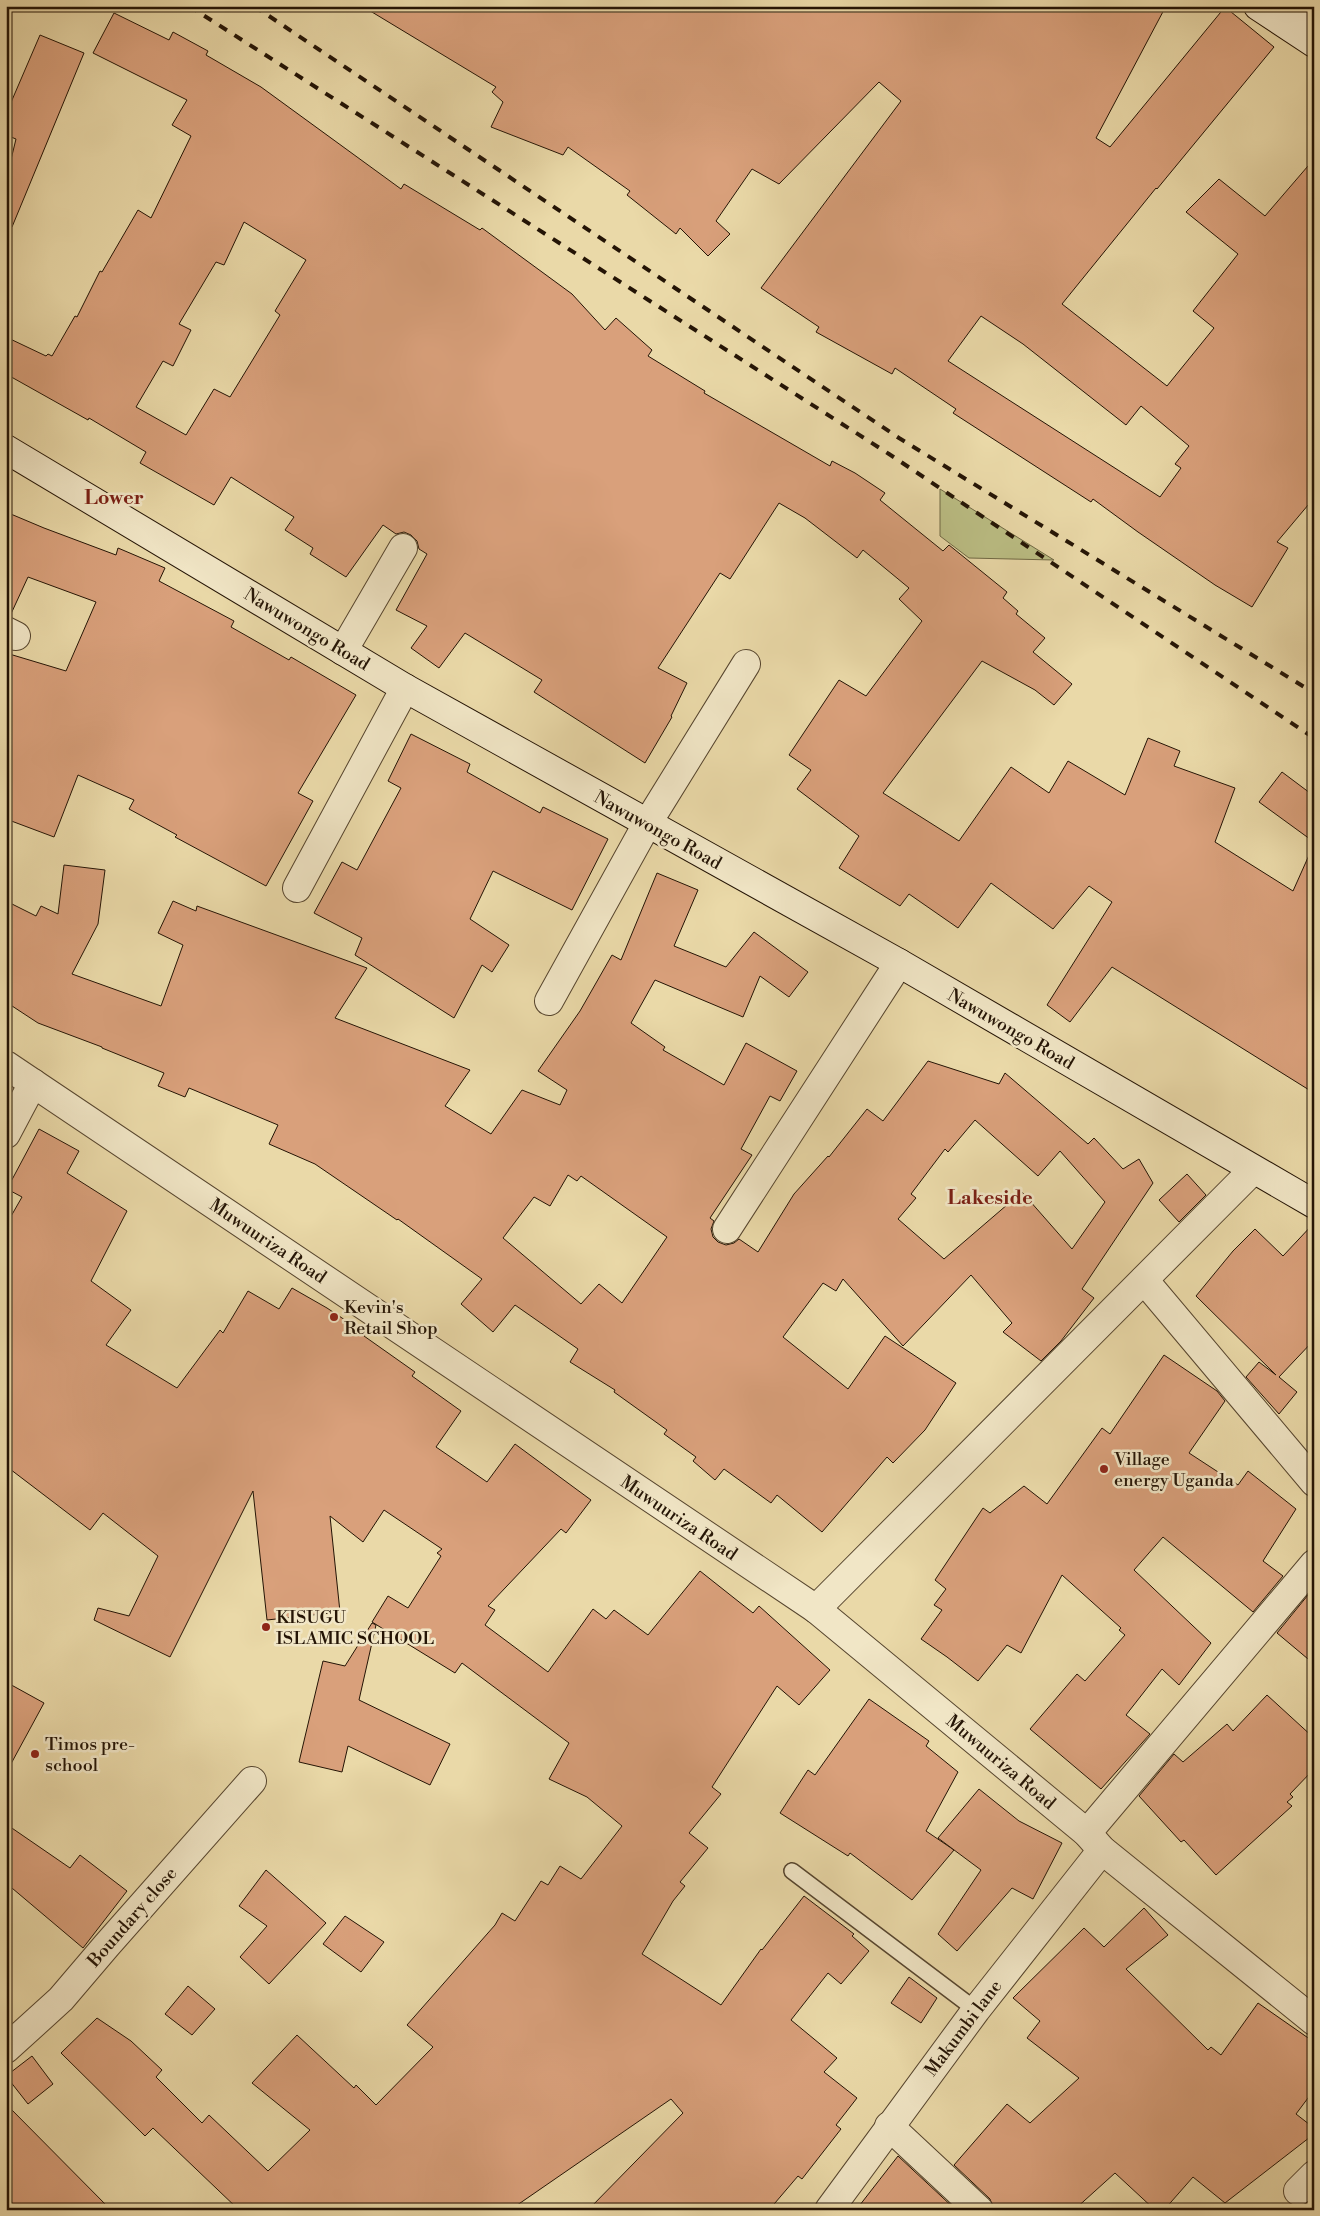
<svg xmlns="http://www.w3.org/2000/svg" width="1320" height="2216" font-family="'Libre Bodoni',serif">
  <style>
    .green { fill: #bbbe84; stroke: #706944 }
    .building { fill: #d9a07b; stroke: #241405; fill-rule: evenodd }
    .lines { fill: none; stroke-linecap: round; stroke-linejoin: round }
    .lane-casing { stroke: #56452e; stroke-width: 18 }
    .street-casing { stroke: #56452e; stroke-width: 30 }
    .secondary-casing { stroke: #241405; stroke-width: 30 }
    .lane { stroke: #f1e6c6; stroke-width: 15 }
    .street { stroke: #f1e6c6; stroke-width: 28 }
    .secondary { stroke: #f1e6c6; stroke-width: 28 }
    .rail { stroke: #241405; stroke-width: 4; stroke-dasharray: 9 9; stroke-linecap: butt }
    .poi-dot { fill: #8f2418; stroke: #f1e6c6; stroke-width: 2 }
    .labels { text-anchor: middle; stroke-width: 5; stroke-linejoin: round; paint-order: stroke }
    .street-label { font-size: 18px; fill: #241405; stroke: #f1e6c6 }
    .poi-label { font-size: 18px; fill: #241405; stroke: #f1e6c6; text-anchor: start }
    .quarter-label { font-size: 20px; font-weight: bold; fill: #7a1f14; stroke: #f1e6c6 }
  </style>
  <rect width="100%" height="100%" fill="#ead9a8"/>
  <filter id="stains"><feTurbulence type="fractalNoise" baseFrequency=".004" numOctaves="4"/><feColorMatrix values="0 0 0 0 .2 0 0 0 0 .09 0 0 0 0 .02 0 0 0 .5 -.17"/></filter>
  <radialGradient id="worn" r=".72"><stop offset=".6" stop-color="#630" stop-opacity="0"/><stop offset="1" stop-color="#630" stop-opacity=".3"/></radialGradient>
  <polygon class="green" points="940,489 1054,560 969,558 940,536"/>
  <g class="building">
    <path d="M362,6h804l-70,132 14,9 115,-140 49,40 -117,142 -1,-1 -94,116 105,82 47,-58 -21,-17 45,-57 -52,-42 33,-33 46,37 49,-57v339l-37,44 11,6 -36,59 -37,-22 -77,-53 -45,-33 -2,3 -138,-89 3,-4 -61,-41 -3,6 -76,-42 3,-5 -58,-39 140,-187 -22,-19 -100,102 -27,-15 -36,52 14,13 -22,22 -28,-28 -4,6 -49,-39 3,-4 -62,-44 -5,8 -72,-28 12,-25 -11,-10 4,-5zM981,316l42,28 103,81 15,-19 48,40 -14,18 6,4 -21,29 -212,-136z"/>
    <path d="M114,13l55,27 4,-8 35,19 -2,4 55,32 140,102 3,-5 76,46 2,-2 90,66 33,36 11,-12 36,32 -4,6 57,35 -1,2 126,73 2,-5 23,12 30,20 -5,7 63,51 6,-6 58,47 -4,6 15,13 -2,3 29,24 -12,14 39,32 -18,21 -19,-15 -53,-29 -99,132 76,48 52,-74 38,26 19,-32 57,34 23,-57 32,13 -6,15 61,22 -20,54 78,49 21,-47v249l-202,-126 -42,55 -23,-17 65,-103 -23,-16 -36,43 -62,-46 -33,45 -49,-34 -9,12 -61,-38 20,-32 -62,-47 14,-19 -22,-15 50,-75 27,16 56,-75 -23,-22 10,-11 -46,-38 -6,8 -52,-40 -26,-15 -49,76 -10,-6 -62,95 29,15 -16,33 1,1 -27,46 -111,-71 8,-12 -77,-47 -26,35 -28,-20 16,-22 -31,-16 31,-56 -8,-5 -2,-8 -6,-6 -7,-3 -8,2 -13,-9 -37,52 -36,-23 3,-6 -28,-18 9,-13 -63,-40 -17,28 -74,-42 6,-11 -57,-34 -1,2 -82,-46v-37l40,19 2,-2 4,2 23,-40 2,1 23,-46 2,1 36,-62 13,8 40,-82 -19,-11 15,-25 -94,-47zM244,222l62,38 -31,51 5,4 -50,82 -16,-8 -28,46 -50,-28 27,-46 10,5 18,-36 -12,-6 37,-62 8,3z"/>
    <polygon points="40,35 84,53 12,227 6,225 6,180 16,139 6,135 6,114"/>
    <polygon points="6,512 44,528 116,555 118,548 165,568 159,581 234,621 231,627 289,660 291,657 356,695 298,793 313,801 266,886 175,837 177,835 129,809 134,800 78,775 54,837 6,819 6,653 66,671 96,602 28,577 10,616 6,616"/>
    <polygon points="411,734 470,764 467,772 540,813 543,807 608,839 572,910 493,871 470,919 509,945 492,972 482,965 454,1018 355,955 362,938 314,913 342,862 357,870 401,788 388,781"/>
    <polygon points="1282,772 1314,796 1314,842 1259,802"/>
    <path d="M64,865l41,5 -7,54 -26,50 89,32 22,-61 -25,-12 15,-32 23,10 1,-5 170,62 -32,50 135,52 -25,36 46,28 31,-44 38,15 7,-15 -29,-19 42,-60 32,-56 9,5 36,-87 41,17 -24,56 52,21 28,-35 54,40 -19,25 -29,-21 -17,41 -88,-37 -24,43 34,24 -2,3 61,35 22,-42 51,28 -17,30 -10,-5 -29,53 11,6 -42,63 4,3 -3,8 2,8 5,5 8,3 8,-2 5,-4 19,13 36,-58 34,-38 1,1 38,-48 16,12 45,-60 71,23 6,-11 83,71 6,-6 29,31 16,-10 14,24 -71,106 12,9 -33,43 -20,20 -38,-29 9,-9 -41,-48 -68,71 -60,-67 -7,12 -13,-8 -40,54 65,52 37,-53 71,47 -31,47 -32,33 -6,-6 -65,75 -45,-37 -6,8 -47,-34 -9,11 -22,-19 3,-4 -32,-23 3,-4 -53,-38 1,-2 -45,-28 8,-13 -63,-44 -22,27 -32,-28 21,-25 -84,-60 -1,1 -82,-56 -46,-20 9,-19 -89,-37 -4,9 -27,-11 6,-13 -62,-25v-1l-64,-24 -32,-21v-101l30,15 5,-10 17,8zM975,1120l63,56 22,-25 45,51 -33,47 -50,-57 -78,67 -46,-40 18,-21 -5,-4 34,-45 3,3zM568,1175l9,6 4,-5 86,61 -45,66 -23,-19 -18,20 -78,-66 31,-41 16,9z"/>
    <polygon points="39,1129 79,1151 67,1173 127,1211 91,1281 131,1310 106,1345 177,1388 220,1330 223,1333 248,1291 279,1309 292,1288 327,1308 366,1334 364,1336 415,1372 412,1376 461,1411 436,1447 487,1482 515,1444 591,1500 566,1533 561,1529 488,1606 495,1610 485,1625 548,1672 593,1609 606,1619 614,1610 648,1635 700,1571 753,1613 759,1606 830,1670 799,1705 777,1686 712,1787 721,1794 689,1833 708,1848 680,1882 685,1886 673,1901 642,1954 721,2005 761,1949 762,1950 804,1896 854,1934 852,1936 869,1951 841,1984 828,1973 791,2020 837,2058 824,2072 857,2098 836,2125 841,2129 802,2179 798,2176 769,2210 588,2210 683,2113 671,2099 510,2210 239,2210 153,2128 145,2136 61,2053 97,2018 131,2041 162,2070 156,2077 202,2123 209,2115 268,2171 310,2130 252,2083 297,2035 354,2088 356,2085 376,2105 433,2047 407,2025 495,1925 502,1913 515,1921 541,1881 548,1885 560,1866 581,1879 622,1826 587,1797 549,1779 569,1743 462,1663 455,1673 372,1622 388,1596 408,1608 441,1556 437,1553 442,1549 384,1510 363,1542 330,1516 340,1612 267,1620 253,1491 170,1657 94,1620 98,1608 129,1616 158,1556 103,1513 90,1530 6,1466 6,1225 22,1197 7,1189"/>
    <polygon points="1187,1174 1206,1195 1179,1222 1159,1200"/>
    <polygon points="1314,1223 1314,1340 1279,1377 1297,1392 1279,1414 1246,1377 1259,1362 1276,1375 1196,1296 1233,1251 1255,1229 1283,1256"/>
    <polygon points="1164,1355 1217,1391 1225,1401 1189,1453 1238,1485 1248,1471 1296,1509 1263,1561 1283,1576 1253,1612 1163,1537 1134,1570 1211,1643 1179,1685 1162,1669 1126,1715 1150,1734 1101,1789 1030,1729 1077,1674 1085,1681 1125,1635 1119,1630 1121,1628 1062,1575 1021,1653 1007,1645 978,1681 947,1657 921,1639 942,1610 934,1605 946,1589 935,1580 983,1508 990,1513 1024,1486 1047,1504 1102,1428 1110,1434"/>
    <polygon points="1308,1595 1314,1599 1314,1664 1277,1633"/>
    <polygon points="372,1623 376,1625 359,1700 450,1744 430,1785 348,1746 342,1772 299,1762 323,1661 345,1666"/>
    <polygon points="6,1682 44,1703 6,1773"/>
    <polygon points="1267,1695 1314,1738 1314,1769 1290,1794 1293,1797 1287,1802 1292,1806 1216,1875 1184,1840 1181,1842 1139,1796 1174,1754 1183,1762 1227,1724 1233,1731"/>
    <polygon points="869,1699 929,1741 926,1746 958,1772 926,1831 954,1850 912,1900 850,1853 848,1856 780,1813 808,1770 815,1775"/>
    <polygon points="979,1789 1019,1821 1062,1843 1033,1899 1012,1888 957,1951 938,1934 981,1870 938,1838"/>
    <polygon points="6,1824 70,1868 80,1855 127,1891 83,1948 6,1883"/>
    <polygon points="266,1870 326,1923 269,1984 240,1957 267,1926 239,1906"/>
    <polygon points="1144,1908 1168,1935 1126,1969 1208,2050 1211,2047 1221,2055 1258,2003 1314,2042 1314,2090 1296,2114 1314,2128 1314,2134 1225,2203 1193,2177 1164,2210 1155,2210 1115,2173 1074,2210 994,2210 990,2199 954,2165 1007,2104 1030,2123 1079,2078 1027,2038 1040,2021 1013,1998 1084,1928 1104,1947"/>
    <polygon points="345,1916 384,1942 361,1972 323,1944"/>
    <polygon points="909,1977 937,1998 921,2023 891,2003"/>
    <polygon points="188,1986 215,2009 192,2035 165,2014"/>
    <polygon points="32,2056 53,2084 28,2104 6,2076"/>
    <polygon points="6,2104 111,2210 6,2210"/>
    <polygon points="898,2156 956,2210 856,2210"/>
  </g>
  <g class="lines">
    <g class="lane-casing">
      <polyline id="lane" points="792,1871 976,2010"/>
    </g>
    <g class="street-casing">
      <g id="street">
        <polyline points="1292,28 1309,6"/>
        <polyline points="6,631 16,636"/>
        <polyline points="343,651 403,548"/>
        <polyline points="297,888 405,688"/>
        <polyline points="549,1001 647,824 746,664"/>
        <polyline points="6,1065 816,1609 1087,1833 1102,1850 1314,2021"/>
        <polyline points="6,1134 33,1083"/>
        <polyline points="727,1229 899,963"/>
        <polyline points="1144,1280 1314,1482"/>
        <polyline points="816,1609 1253,1170"/>
        <polyline points="1087,1833 1314,1564"/>
        <polyline points="6,2049 61,1999 107,1945 252,1781"/>
        <polyline points="889,2126 979,2210"/>
        <polyline points="1298,2191 1314,2175"/>
        <polyline points="829,2210 976,2010 1102,1850"/>
      </g>
    </g>
    <g class="secondary-casing">
      <g id="secondary">
        <polyline points="1258,6 1314,43"/>
        <polyline points="6,449 405,688 899,963 1314,1204"/>
      </g>
    </g>
    <use href="#lane" class="lane"/>
    <use href="#street" class="street"/>
    <use href="#secondary" class="secondary"/>
    <g class="rail">
      <polyline points="189,6 889,454 1314,738"/>
      <polyline points="254,6 899,438 1314,693"/>
    </g>
  </g>
  <g class="poi-dot">
    <circle cx="334" cy="1317" r="5"/>
    <circle cx="1104" cy="1469" r="5"/>
    <circle cx="266" cy="1627" r="5"/>
    <circle cx="35" cy="1754" r="5"/>
  </g>
  <g class="labels">
    <g class="street-label">
      <text transform="translate(307 629) rotate(31)" y="6">Nawuwongo Road</text>
      <text transform="translate(658 830) rotate(29)" y="6">Nawuwongo Road</text>
      <text transform="translate(1011 1029) rotate(30)" y="6">Nawuwongo Road</text>
      <text transform="translate(268 1241) rotate(34)" y="6">Muwuuriza Road</text>
      <text transform="translate(679 1518) rotate(34)" y="6">Muwuuriza Road</text>
      <text transform="translate(1001 1762) rotate(40)" y="6">Muwuuriza Road</text>
      <text transform="translate(132 1917) rotate(-49)" y="6">Boundary close</text>
      <text transform="translate(963 2028) rotate(-53)" y="6">Makumbi lane</text>
    </g>
    <g class="poi-label">
      <text x="344" y="1313">Kevin's<tspan x="344" dy="21">Retail Shop</tspan></text>
      <text x="1114" y="1465">Village<tspan x="1114" dy="21">energy Uganda</tspan></text>
      <text x="276" y="1623">KISUGU<tspan x="276" dy="21">ISLAMIC SCHOOL</tspan></text>
      <text x="45" y="1750">Timos pre-<tspan x="45" dy="21">school</tspan></text>
    </g>
    <g class="quarter-label">
      <text x="114" y="504">Lower</text>
      <text x="990" y="1204">Lakeside</text>
    </g>
  </g>
  <rect width="1320" height="2216" fill="none" stroke="#ead9a8" stroke-width="25"/>
  <rect x="8" y="8" width="1305" height="2201" fill="none" stroke="#241405" stroke-width="2.5"/>
  <rect x="12" y="12" width="1295" height="2191" fill="none" stroke="#241405"/>
  <rect width="100%" height="100%" filter="url(#stains)"/>
  <rect width="100%" height="100%" fill="url(#worn)"/>
</svg>
